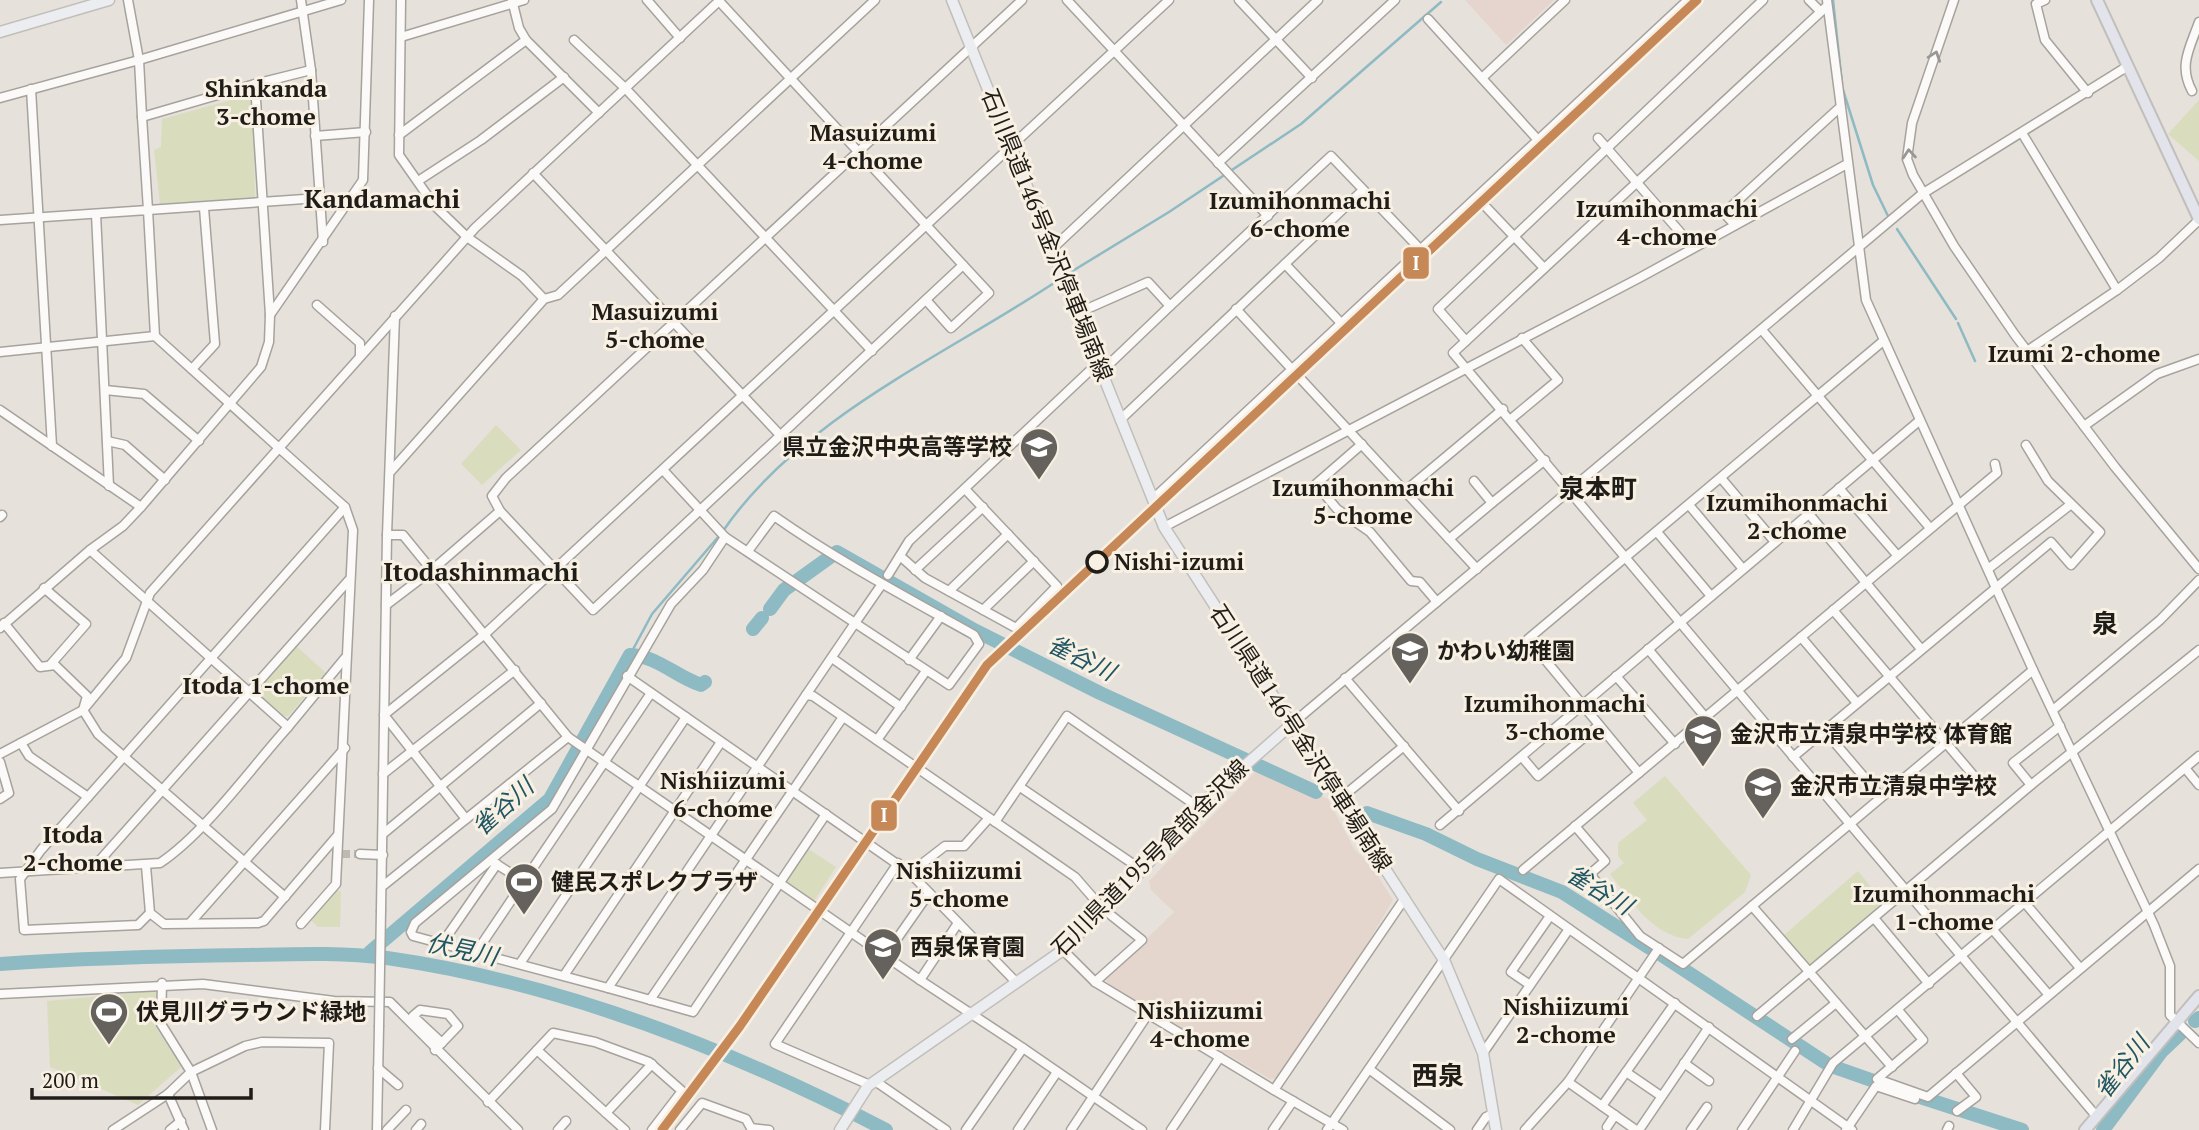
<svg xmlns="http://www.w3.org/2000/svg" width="2199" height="1130" font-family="'PT Serif','Noto Sans JP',serif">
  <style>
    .commercial { fill: #e5d6cd }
    .industrial { fill: #e6d5cf }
    .green { fill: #d9ddbd }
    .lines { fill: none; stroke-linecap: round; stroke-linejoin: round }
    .stream { stroke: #8ebac3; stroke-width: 2.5 }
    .river { stroke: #8ebac3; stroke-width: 14 }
    .minor-tunnel { stroke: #bebab3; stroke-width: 8; stroke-dasharray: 8 4; stroke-linecap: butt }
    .minor-casing { stroke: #a6a29d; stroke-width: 11 }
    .major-casing { stroke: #c1bfbb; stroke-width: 13 }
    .highway-casing { stroke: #c1bfbb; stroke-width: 14 }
    .minor { stroke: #fbfaf9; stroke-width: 8 }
    .major { stroke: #ecedf0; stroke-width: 10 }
    .highway { stroke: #e3e4eb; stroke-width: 10 }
    .minor-bridge-casing { stroke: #a6a29d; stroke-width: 11; stroke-linecap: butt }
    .minor-bridge { stroke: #fbfaf9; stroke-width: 8 }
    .rail-1-casing { stroke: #f7f0e3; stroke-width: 14 }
    .rail-1 { stroke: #c78858; stroke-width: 9 }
    .oneway { stroke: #989794 }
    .stop-dot { fill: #f7f0e3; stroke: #201d19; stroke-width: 3.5 }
    .labels { text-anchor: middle; stroke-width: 6; stroke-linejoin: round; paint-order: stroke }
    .street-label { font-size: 23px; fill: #201d19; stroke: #f7f0e3 }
    .poi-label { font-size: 23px; font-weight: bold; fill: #201d19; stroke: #f7f0e3; text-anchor: start }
    .stop-label { font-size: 23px; font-weight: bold; fill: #201d19; stroke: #f7f0e3; text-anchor: start }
    .neighbourhood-label { font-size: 24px; font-weight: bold; fill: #201d19; stroke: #f7f0e3 }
    .water-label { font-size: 24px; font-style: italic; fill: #205663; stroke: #f7f0e3 }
    .quarter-label { font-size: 26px; font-weight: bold; fill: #201d19; stroke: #f7f0e3 }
    .line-badge { stroke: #f7f0e3; stroke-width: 2.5 }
    .badge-label { font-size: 19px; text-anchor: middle; font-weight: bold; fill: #fff }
  </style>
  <rect width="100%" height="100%" fill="#e6e1da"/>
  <polygon class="commercial" points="1259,768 1328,799 1354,849 1371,865 1393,900 1360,956 1277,1078 1270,1079 1119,992 1105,980 1174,912 1151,890 1149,881"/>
  <polygon class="industrial" points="1465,0 1554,0 1506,45"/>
  <g class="green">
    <polygon points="253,94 255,198 160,204 154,150 161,147 162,119"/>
    <polygon points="2199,100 2199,161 2168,134"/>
    <polygon points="496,425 521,450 482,485 461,464"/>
    <polygon points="294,644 326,673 288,716 284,716 256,692 256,688"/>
    <path d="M1665,776l86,99 -6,17 -57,47c-37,-4 -56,-38 -78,-65l14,-11 -6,-7v-13l29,-23 -14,-17z"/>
    <polygon points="805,847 836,867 812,904 780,884"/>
    <polygon points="1858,871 1883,902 1811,965 1784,935"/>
    <polygon points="336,889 341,892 340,927 318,927 310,919"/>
    <polygon points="156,991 155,1026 181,1067 138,1105 50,1067 47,1001"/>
  </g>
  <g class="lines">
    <g class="stream">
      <polyline points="1833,0 1842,84"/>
      <polyline points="1843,90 1873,185 1888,216"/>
      <polyline points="323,198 348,196"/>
      <polyline points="1897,229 1956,319"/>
      <polyline points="1066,275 1169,212 1301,124 1441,2"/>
      <polyline points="1958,323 1975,361"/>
      <path d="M723,531c79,-115 224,-176 337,-252"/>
      <polyline points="630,655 652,614 719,536"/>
    </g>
    <g class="river">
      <polyline points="770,609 784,590 837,552 976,631 1100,693 1316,792"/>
      <polyline points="753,629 762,618"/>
      <polyline points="1367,813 1426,834 1477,859 1562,892 1650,948"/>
      <path d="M370,952l180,-153 80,-144c27,1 45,21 71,30l4,-3"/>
      <polyline points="1660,954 1829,1065"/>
      <path d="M0,964c83,-6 166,-8 249,-9 45,-1 93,-3 138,3 175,25 343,91 499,172"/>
      <polyline points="2195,1021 2199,1018"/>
      <polyline points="1834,1067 1891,1087"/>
      <polyline points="1914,1095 2022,1130"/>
      <polyline points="2103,1130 2161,1052 2180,1034"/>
    </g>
    <polyline class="minor-tunnel" points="342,854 360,854"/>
    <g class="minor-casing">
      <g id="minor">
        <polyline points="128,0 139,60 341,0"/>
        <polyline points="301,0 311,70 323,242"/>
        <polyline points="401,0 399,155 434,205 467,237 522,276 544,299"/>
        <polyline points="512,0 519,28 526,40 599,113"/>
        <polyline points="647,0 680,38"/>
        <polyline points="1067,0 1268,216"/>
        <polyline points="1239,0 1312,78"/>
        <polyline points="1809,0 1820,11"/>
        <polyline points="1827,0 1866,300 2033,670 2154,925 2170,966 2170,1015 2199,1043"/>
        <polyline points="1954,0 1912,123 1907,159 1913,175 1954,246 2015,335 2115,467 2199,569"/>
        <polyline points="2045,0 2036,4 2045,40 2088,93"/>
        <polyline points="1827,6 1453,353 2097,1117"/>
        <polyline points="1428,19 1538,140"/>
        <polyline points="401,37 524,0"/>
        <polyline points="574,40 625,88 872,351"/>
        <polyline points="1482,78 1565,0"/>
        <polyline points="255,84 311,70"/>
        <polyline points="31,89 52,446"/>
        <path d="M2192,91c-14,-26 -2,-43 7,-69"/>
        <polyline points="0,98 139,60 142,117 255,84 270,315 269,342 261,367 141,507 123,526 90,550"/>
        <polyline points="142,117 148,210 319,198"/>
        <polyline points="2022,133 2117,290"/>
        <polyline points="399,135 526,40"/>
        <polyline points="315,136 366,132"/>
        <polyline points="1598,138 1693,247"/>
        <polyline points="1218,163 1395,0"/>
        <polyline points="533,173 780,435"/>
        <polyline points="418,181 481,140 564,77"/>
        <polyline points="1487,208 1544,268"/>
        <polyline points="96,214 109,486"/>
        <polyline points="0,220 148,210 155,336"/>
        <polyline points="1735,225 1724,213 1838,109"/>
        <polyline points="1053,248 1318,0"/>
        <polyline points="1285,264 1342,324"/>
        <polyline points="926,300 951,328 989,293 963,265"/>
        <polyline points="317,305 360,343 360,355"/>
        <polyline points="1236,309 1477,569"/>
        <polyline points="1080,312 1148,282 1170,306 1331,156 1421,250"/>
        <polyline points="270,315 363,180 369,0"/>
        <polyline points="1762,330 1930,528"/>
        <polyline points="1466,341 1438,309 1763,0"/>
        <polyline points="2027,351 2117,290 2159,258 2199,220"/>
        <polyline points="0,352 155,336 279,448 475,228 720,0"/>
        <polyline points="192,369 215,344 204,208"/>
        <polyline points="1103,370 1170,306"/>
        <polyline points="105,390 144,394 199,441"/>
        <polyline points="0,410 141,507"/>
        <polyline points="1511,419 1558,380 1522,338"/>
        <polyline points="1120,420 1362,191"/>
        <polyline points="2084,426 2157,374 2199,359"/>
        <polyline points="107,441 125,445 165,480"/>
        <polyline points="1362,444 1316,484 1337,509 1370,532 1411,581 1420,582 1437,602"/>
        <polyline points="663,470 725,537 855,623 806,695 813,696 1075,877 1102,908 1142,940 1095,982"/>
        <polyline points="391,471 544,299 558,295 875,0"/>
        <polyline points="1721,478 1775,542"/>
        <polyline points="1474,481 1492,503 1545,460"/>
        <polyline points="1839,488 1897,555"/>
        <polyline points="1405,491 1503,409"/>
        <polyline points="1154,498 1688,0"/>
        <polyline points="1689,505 1743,569"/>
        <polyline points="500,511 593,610 963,265 719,1"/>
        <polyline points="1809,514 1921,649"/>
        <polyline points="0,517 2,515"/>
        <polyline points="1164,527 1641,277 1847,164"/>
        <polyline points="1657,532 1711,596"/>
        <polyline points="387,535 403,535 568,737 920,980"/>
        <polyline points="725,537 703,570 671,604 552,809 415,923 411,932 413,936 608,988 806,695"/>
        <polyline points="1449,539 1492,503"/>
        <path d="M748,551l26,-35c64,45 132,81 200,119l5,9 -30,41 -94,-62 27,-39"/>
        <polyline points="900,556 925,578 1016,628 1057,586 965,489"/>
        <polyline points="1988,569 2070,505"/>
        <polyline points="915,570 983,507"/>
        <polyline points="888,575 909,541 1099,362"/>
        <polyline points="44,588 86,624 51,664"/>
        <polyline points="949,591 1008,534"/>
        <polyline points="386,605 432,570 500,511 492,496 506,478 1022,0"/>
        <polyline points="983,610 1034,561"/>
        <polyline points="1833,610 1974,776"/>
        <polyline points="4,623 40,667 55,665 87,696 83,710 98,734 285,897"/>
        <polyline points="0,628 90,550 288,727 345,658"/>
        <polyline points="1801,637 1857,703"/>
        <polyline points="1648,649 1706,718"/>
        <polyline points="832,658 901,707"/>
        <polyline points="909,660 941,616"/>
        <polyline points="627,676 910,873 1016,982"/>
        <polyline points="1616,676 1675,744"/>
        <polyline points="1345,678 1459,811"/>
        <polyline points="2053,710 2160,620 2199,580"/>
        <polyline points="1293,723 1922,194 2128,66"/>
        <polyline points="1824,730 1881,797"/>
        <polyline points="877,740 926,671"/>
        <polyline points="21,743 29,756 88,797"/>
        <polyline points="0,754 83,710 126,658 150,593 279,448 345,507 353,530 336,884 301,924"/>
        <polyline points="1522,757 1538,776 1599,725"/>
        <polyline points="1793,757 2051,542 2071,565 2100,532 2048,481 2026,445"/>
        <polyline points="0,762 9,793 0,799"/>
        <polyline points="2185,768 2199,785"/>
        <polyline points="1639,773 1528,639 1882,342"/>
        <polyline points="383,774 515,670"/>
        <polyline points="2031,785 2013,763 2060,726"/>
        <polyline points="1020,787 1142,870"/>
        <polyline points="1341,798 1404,746"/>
        <polyline points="466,819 384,715 485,634 1169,0"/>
        <polyline points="995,822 1067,716 1198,807"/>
        <polyline points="1440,825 1919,421"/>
        <polyline points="1575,826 1605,861 1590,874 1640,936 1683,964 2033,670"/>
        <polyline points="384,833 541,703"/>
        <polyline points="360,854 383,855"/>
        <polyline points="493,862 525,882"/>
        <polyline points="146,866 150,913 164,924 258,923 264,921 337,836"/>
        <polyline points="93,868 349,580"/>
        <polyline points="1523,870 1997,473 1995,464"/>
        <path d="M0,873l160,-10c45,-30 91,-95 128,-136"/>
        <polyline points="910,873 945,846 964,846 989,818"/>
        <polyline points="384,885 568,737"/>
        <polyline points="2025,903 2080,968"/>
        <polyline points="1752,906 1892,1067"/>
        <polyline points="381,910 387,535 395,316"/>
        <polyline points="150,913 138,925 24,930 20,879 41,850 345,507"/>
        <polyline points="1874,918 1929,984"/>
        <polyline points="190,923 345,748"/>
        <polyline points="958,923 920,980 1023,1048 966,1130"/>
        <polyline points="1993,930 2048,994"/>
        <polyline points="443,942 497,864"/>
        <polyline points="1063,950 1095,982 1274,1090 1405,898"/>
        <polyline points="477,951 651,693"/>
        <polyline points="885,956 929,893"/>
        <polyline points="521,962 686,717"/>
        <polyline points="565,974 721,742"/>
        <polyline points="162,983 161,1024 191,1072 212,1130"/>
        <polyline points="1530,985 1511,972 1550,916"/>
        <polyline points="608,988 693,1012 826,814"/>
        <polyline points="0,994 203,984 334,1001 390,1002 518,1130"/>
        <polyline points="650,1000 843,717"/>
        <polyline points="1898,1010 1923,1040 1877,1079 1928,1097 2199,869"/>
        <polyline points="1757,1016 2031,785 2199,650"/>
        <polyline points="1792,1039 1836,1003"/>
        <polyline points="1023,1048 1142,1130"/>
        <polyline points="435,1050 458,1026 448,1014 420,1010 413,1016 442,1043"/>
        <polyline points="537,1050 606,1113 652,1064"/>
        <polyline points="1483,1053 1569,929"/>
        <polyline points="1684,1063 1709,1081"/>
        <polyline points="378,1068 398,1085"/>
        <polyline points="1369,1069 1450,1130"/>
        <polyline points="1626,1072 1661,1096"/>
        <polyline points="1956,1073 1976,1097 1957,1111"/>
        <polyline points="875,1081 946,1130"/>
        <polyline points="1568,1082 1636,1130"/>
        <polyline points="870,1085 775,1044 898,863"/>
        <polyline points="1274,1090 1343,1130"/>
        <polyline points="168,1094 184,1130"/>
        <polyline points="488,1102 553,1033 595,1042 649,1062 682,1091 652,1130"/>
        <polyline points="1602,1106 1675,1003"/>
        <polyline points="606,1113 625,1130"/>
        <polyline points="1607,1127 1615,1115"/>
        <polyline points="113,1130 168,1094 191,1072 245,1046 262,1042 329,1043 325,1130"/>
        <polyline points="170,1130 181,1121"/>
        <polyline points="377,1130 379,1027"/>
        <polyline points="387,1130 406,1110"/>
        <polyline points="416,1130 421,1124"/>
        <polyline points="558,1130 566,1121"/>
        <polyline points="680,1130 702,1103 746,1119 751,1128 769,1130"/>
        <polyline points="1018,1130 1057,1072"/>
        <polyline points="1071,1130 1148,1014"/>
        <polyline points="1171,1130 1220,1057"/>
        <polyline points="1273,1130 1293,1101"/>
        <polyline points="1327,1130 1499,879 1852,1130"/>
        <polyline points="1477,1130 1486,1117 1493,1114"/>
        <polyline points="1525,1130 1568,1082 1659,948"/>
        <polyline points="1639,1130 1709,1027"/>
        <polyline points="1691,1130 1707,1107"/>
        <polyline points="1742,1130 1795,1051"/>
        <polyline points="1793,1130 1833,1063 2199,756"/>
        <polyline points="1846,1130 1876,1086 1915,1099"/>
        <polyline points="1947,1130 1949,1126"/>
      </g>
    </g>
    <g class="major-casing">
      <g id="major">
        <polyline points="952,0 1164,527 1444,960 1483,1053 1496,1130"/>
        <polyline points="0,32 109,0"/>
        <polyline points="840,1130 868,1086 1063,950 1142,870 1198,807 1293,723"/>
      </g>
    </g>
    <g class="highway-casing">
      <g id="highway">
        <polyline points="2097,0 2199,219"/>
        <polyline points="2085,1130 2199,996"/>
      </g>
    </g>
    <use href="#minor" class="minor"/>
    <use href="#major" class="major"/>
    <use href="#highway" class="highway"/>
    <g class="minor-bridge-casing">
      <polyline id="minor-bridge" points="379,1027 381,910"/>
    </g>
    <use href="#minor-bridge" class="minor-bridge"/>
    <g class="rail-1-casing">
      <polyline id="rail-1" points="662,1130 740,1026 987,665 1697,0"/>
    </g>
    <use href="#rail-1" class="rail-1"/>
  </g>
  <defs><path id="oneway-chevron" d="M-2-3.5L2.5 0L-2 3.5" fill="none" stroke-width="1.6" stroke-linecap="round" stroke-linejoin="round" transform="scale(1.75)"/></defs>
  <g class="oneway">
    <use href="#oneway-chevron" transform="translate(1935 56) rotate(-71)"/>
    <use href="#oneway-chevron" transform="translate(1909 154) rotate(-95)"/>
  </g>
  <defs>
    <g id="school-pin" transform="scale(2.0125)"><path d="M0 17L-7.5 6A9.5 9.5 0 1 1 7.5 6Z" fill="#65625d" stroke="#f7f0e3"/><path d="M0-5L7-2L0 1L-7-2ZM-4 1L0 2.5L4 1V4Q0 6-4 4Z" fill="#fff"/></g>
    <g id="stadium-pin" transform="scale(2.0125)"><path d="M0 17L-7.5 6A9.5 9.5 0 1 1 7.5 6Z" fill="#65625d" stroke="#f7f0e3"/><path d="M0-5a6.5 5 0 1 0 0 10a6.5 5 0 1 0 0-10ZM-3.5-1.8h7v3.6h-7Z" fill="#fff"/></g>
  </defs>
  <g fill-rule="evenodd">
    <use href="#school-pin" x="1039" y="447"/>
    <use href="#school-pin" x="1410" y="651"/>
    <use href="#school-pin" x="1703" y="734"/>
    <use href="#school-pin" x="1763" y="786"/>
    <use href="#stadium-pin" x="524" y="882"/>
    <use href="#school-pin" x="883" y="947"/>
    <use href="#stadium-pin" x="109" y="1012"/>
  </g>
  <circle class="stop-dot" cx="1097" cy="562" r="10"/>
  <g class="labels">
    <g class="street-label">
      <text transform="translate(1047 235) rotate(68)" y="8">石川県道146号金沢停車場南線</text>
      <text transform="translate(1301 738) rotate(57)" y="8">石川県道146号金沢停車場南線</text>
      <text transform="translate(1150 858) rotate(-45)" y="8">石川県道195号倉部金沢線</text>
    </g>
    <g class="poi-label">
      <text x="1012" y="455" text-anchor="end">県立金沢中央高等学校</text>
      <text x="1437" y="659">かわい幼稚園</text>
      <text x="1730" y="742">金沢市立清泉中学校 体育館</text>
      <text x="1790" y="794">金沢市立清泉中学校</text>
      <text x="551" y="890">健民スポレクプラザ</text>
      <text x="910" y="955">西泉保育園</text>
      <text x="136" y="1020">伏見川グラウンド緑地</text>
    </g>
    <g class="stop-label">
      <text x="1114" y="570">Nishi-izumi</text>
    </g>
    <g class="neighbourhood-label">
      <text x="266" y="97">Shinkanda<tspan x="266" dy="28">3-chome</tspan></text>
      <text x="873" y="141">Masuizumi<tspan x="873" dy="28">4-chome</tspan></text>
      <text x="1300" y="209">Izumihonmachi<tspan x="1300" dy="28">6-chome</tspan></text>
      <text x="1667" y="217">Izumihonmachi<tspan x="1667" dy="28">4-chome</tspan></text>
      <text x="655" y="320">Masuizumi<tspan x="655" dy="28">5-chome</tspan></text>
      <text x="2074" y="362">Izumi 2-chome</text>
      <text x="1363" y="496">Izumihonmachi<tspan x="1363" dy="28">5-chome</tspan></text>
      <text x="1797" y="511">Izumihonmachi<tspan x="1797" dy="28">2-chome</tspan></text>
      <text x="266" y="694">Itoda 1-chome</text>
      <text x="1555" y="712">Izumihonmachi<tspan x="1555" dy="28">3-chome</tspan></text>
      <text x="723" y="789">Nishiizumi<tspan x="723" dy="28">6-chome</tspan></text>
      <text x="73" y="843">Itoda<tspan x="73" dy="28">2-chome</tspan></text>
      <text x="959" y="879">Nishiizumi<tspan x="959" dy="28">5-chome</tspan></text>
      <text x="1944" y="902">Izumihonmachi<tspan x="1944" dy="28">1-chome</tspan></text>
      <text x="1566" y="1015">Nishiizumi<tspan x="1566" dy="28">2-chome</tspan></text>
      <text x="1200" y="1019">Nishiizumi<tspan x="1200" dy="28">4-chome</tspan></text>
    </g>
    <g class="water-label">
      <text transform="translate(1081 658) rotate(26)" y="8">雀谷川</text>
      <text transform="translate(503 807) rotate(-42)" y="8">雀谷川</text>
      <text transform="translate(1599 890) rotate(31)" y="8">雀谷川</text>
      <text transform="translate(462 950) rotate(12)" y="8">伏見川</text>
      <text transform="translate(2122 1067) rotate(-52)" y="8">雀谷川</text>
    </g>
    <g class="quarter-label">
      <text x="382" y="208">Kandamachi</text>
      <text x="1598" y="498">泉本町</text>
      <text x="481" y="581">Itodashinmachi</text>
      <text x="2105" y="633">泉</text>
      <text x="1438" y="1085">西泉</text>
    </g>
  </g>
  <g class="line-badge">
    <rect x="1402" y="246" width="28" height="34" rx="7" fill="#c78858"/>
    <rect x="870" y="799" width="28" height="33" rx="7" fill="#c78858"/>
  </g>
  <g class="badge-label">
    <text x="1416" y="270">I</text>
    <text x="884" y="822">I</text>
  </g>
  <path d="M32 1088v10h219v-10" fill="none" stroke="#201d19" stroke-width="3.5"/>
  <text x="42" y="1088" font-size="21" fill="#201d19" stroke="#f7f0e3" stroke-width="5" paint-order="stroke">200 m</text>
</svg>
